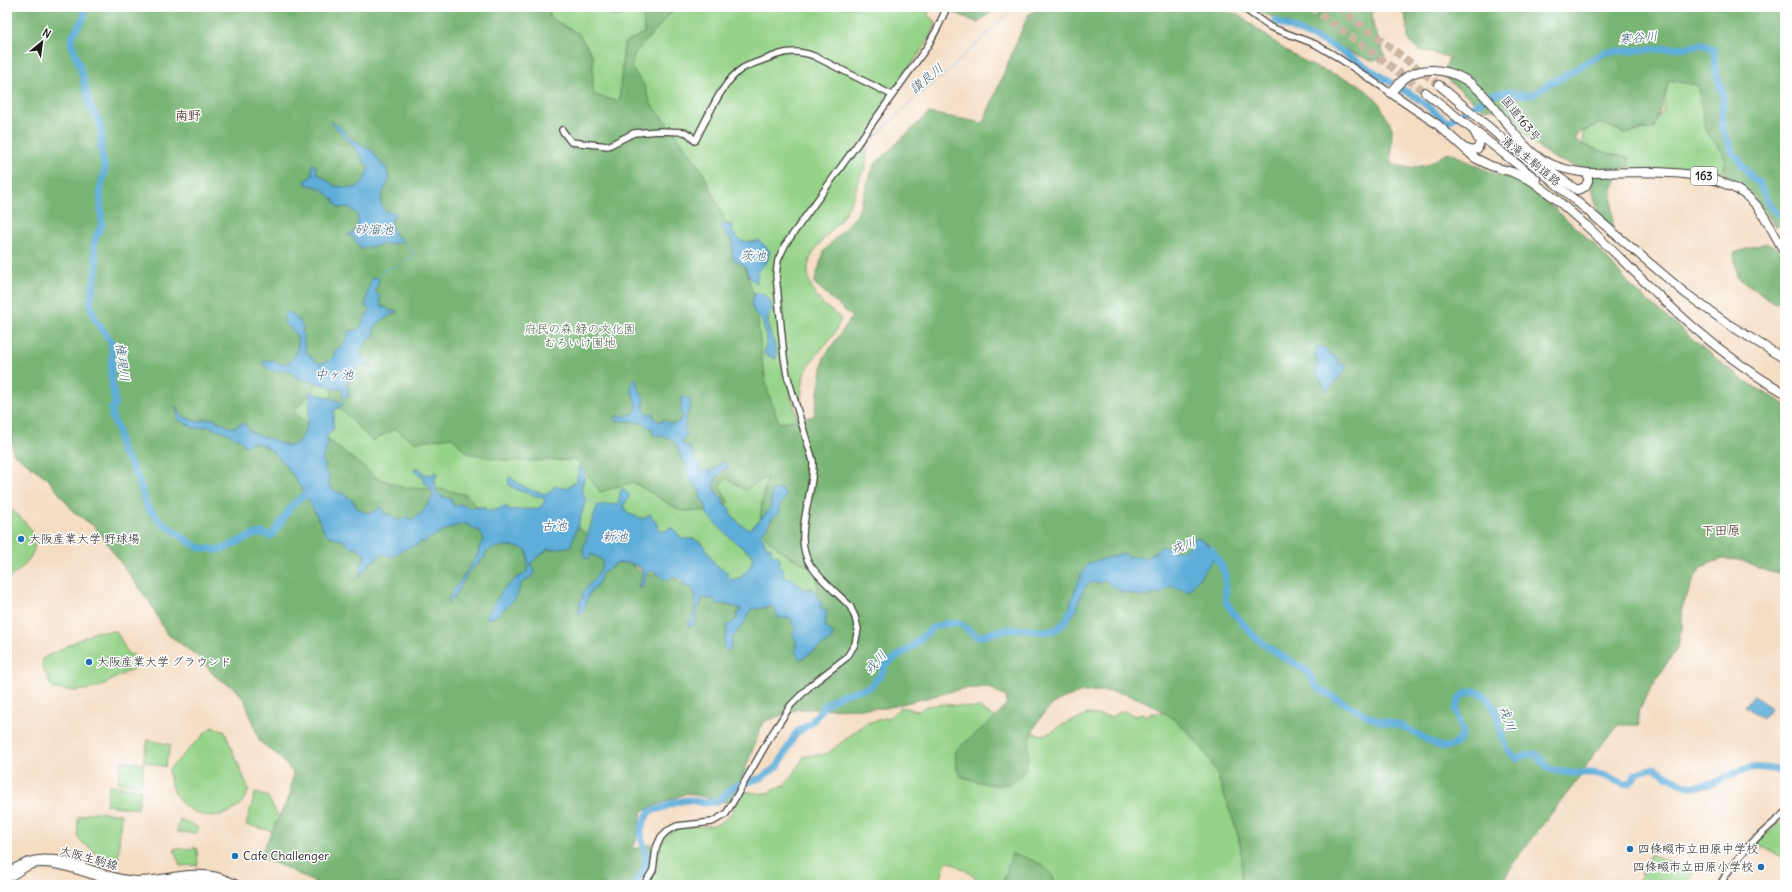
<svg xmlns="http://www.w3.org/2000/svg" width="1792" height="892" font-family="Delius,'Klee One',sans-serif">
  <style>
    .green { fill: #95d389; stroke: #587852 }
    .forest { fill: #78b575; stroke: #4a6848; fill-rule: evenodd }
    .water { fill: #5fadd9; stroke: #3e647a }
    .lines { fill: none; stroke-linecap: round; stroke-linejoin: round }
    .stream { stroke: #5fadd9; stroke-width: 1 }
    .river { stroke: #5fadd9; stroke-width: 7 }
    .highway-tunnel { stroke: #cab6a2; stroke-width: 8; stroke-dasharray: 8 4; stroke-linecap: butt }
    .minor-casing { stroke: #3d3935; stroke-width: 8 }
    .major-casing { stroke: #3d3935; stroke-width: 9 }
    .highway-casing { stroke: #3d3935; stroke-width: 10 }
    .minor { stroke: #fff; stroke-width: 5.5 }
    .major { stroke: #fff; stroke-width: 7 }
    .highway { stroke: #fff; stroke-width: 8 }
    .poi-dot { fill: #1f6fb2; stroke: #fff; stroke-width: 1.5 }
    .labels { text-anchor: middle; stroke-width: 3; stroke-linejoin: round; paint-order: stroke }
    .shield { fill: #fff; stroke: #606060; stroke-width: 1 }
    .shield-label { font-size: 11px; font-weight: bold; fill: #1c1c1c }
    .street-label { font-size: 12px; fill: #1c1c1c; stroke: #fff }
    .park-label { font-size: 12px; fill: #465c42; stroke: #fff }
    .poi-label { font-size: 12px; fill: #1c1c1c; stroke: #fff; text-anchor: start }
    .water-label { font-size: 13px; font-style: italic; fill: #3a5d71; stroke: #fff }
    .neighbourhood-label { font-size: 13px; font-weight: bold; fill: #604837; stroke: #fff }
  </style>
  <rect width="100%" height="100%" fill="#fff"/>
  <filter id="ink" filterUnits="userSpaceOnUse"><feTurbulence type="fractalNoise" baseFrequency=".025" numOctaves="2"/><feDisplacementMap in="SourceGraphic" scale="8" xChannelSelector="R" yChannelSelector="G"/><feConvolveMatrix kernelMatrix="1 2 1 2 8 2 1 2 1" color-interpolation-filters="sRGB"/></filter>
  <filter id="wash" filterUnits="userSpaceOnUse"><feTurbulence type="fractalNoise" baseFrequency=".012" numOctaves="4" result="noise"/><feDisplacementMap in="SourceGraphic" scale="16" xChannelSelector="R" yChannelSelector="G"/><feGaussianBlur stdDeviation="0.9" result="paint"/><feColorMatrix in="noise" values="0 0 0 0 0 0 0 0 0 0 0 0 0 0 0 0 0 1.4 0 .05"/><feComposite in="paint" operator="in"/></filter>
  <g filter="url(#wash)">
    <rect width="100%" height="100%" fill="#f5ddc3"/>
    <g class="green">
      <path d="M461,7h468l-1,9 8,6c-6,22 -23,38 -35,57 -12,18 -21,38 -32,57 -4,9 -1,19 -3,29 -1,4 -4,7 -6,11 -3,8 -5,18 -9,26 -16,37 -66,53 -31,99 6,7 14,11 21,18l-7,15 -23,28 -7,12 -4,33 -4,-15 -6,4 3,6 6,22 32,165 -4,14 -143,-14 -3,-6 -5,-4 -3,2 -16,-3 -22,-12 -122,-17 -343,-178z"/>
      <polygon points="1668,80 1698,85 1714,136 1726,158 1722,176 1678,170 1636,169 1582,149 1583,132 1601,123 1624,133 1645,130 1663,112"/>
      <path d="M7,508c7,3 12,8 17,13 23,23 5,44 -17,58z"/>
      <polygon points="116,631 129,655 133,654 138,666 97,688 77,691 53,689 42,666 43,658 95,632"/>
      <path d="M943,704l32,4 4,-1c14,10 31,19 47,25 5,2 10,1 16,3 10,-1 19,-10 28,-14 6,-2 12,-2 17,-7l26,3c9,-8 12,-7 21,-1l8,-2 4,2 5,-3h16l7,2 30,32 73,138h-296v-2c-7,-7 -25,-20 -35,-22l-5,16 2,3 -2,5h-294c3,-4 7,-8 9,-13 4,-12 1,-28 11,-38 16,-14 40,-2 56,-13 10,-6 14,-20 21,-28l4,-1 17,2 21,-10 8,-10 10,-18 23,-2 39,-31 24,-6 10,-10 19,4 7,-5z"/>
      <path d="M211,727l13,3 25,60c-17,44 -81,29 -80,-21z"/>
      <polygon points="148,740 171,745 165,767 143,761"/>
      <polygon points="121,761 144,764 141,785 118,782"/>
      <polygon points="109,785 141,789 138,809 106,805"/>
      <polygon points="255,793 267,796 281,822 278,832 246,825"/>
      <path d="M94,812l27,2 -3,48c-12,2 -21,-7 -29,-15 -4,-3 -7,-3 -10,-8 -2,-5 -1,-15 -1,-22z"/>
      <polygon points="180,819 197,827 197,833 177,832"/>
      <polygon points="1785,819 1785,859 1756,843"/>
      <polygon points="197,848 198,865 180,866 174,849"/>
      <polygon points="1650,854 1693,872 1687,885 1637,885"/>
    </g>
    <g class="forest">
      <path d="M7,7h544l-2,10 30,17 14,22v38l26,8 5,-59 20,-10 -1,-22 -28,6 -17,-10h78l-41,46 -4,14 13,18 7,19 17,20 34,46 33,72 13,35 8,27 6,57 6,31 11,31 35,-7 10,-59 28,-40 -38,-34 10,-32 33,-36 17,-50 55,-52 54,10 45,-108 13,-8h166l31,7 50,38 25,14 46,18 19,17 14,27 -1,36 18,4 18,-3 22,-13 41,20 23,7 18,9 63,56 39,44 71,61 40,32 41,23v171l-19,-4 -24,-11 -21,-1 -20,8 -9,16 -10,25v20l-4,18 -32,50 -8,17 1,12h-21l-23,27 -19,30 -60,77 -15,26h-261c8,-38 -9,-67 -20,-102 -18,-54 -82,-103 -140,-90 -11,3 -22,6 -30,14 -10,10 -16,19 -20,33 -4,14 1,29 -13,39 -16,12 -37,3 -55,-2l-5,-7 -2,-19 40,-33 12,-15 -1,-6 -17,-10 -28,2 -75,19 -88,1 -35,13 -25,66 -9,15 -42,-10 -45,18 -8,38 19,-5 -3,25 -12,16h-318l-36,-18 -25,-10 31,-62 3,-22 -14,-17 -19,-14 -15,-41 -8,-11 -22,-14 -15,-18 -34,-25 -16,-30 -55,-76 -21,-15 -27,-34 -34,-25 -3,-25 1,-42 -4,-15zM319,368l14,2 -2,30 41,41 23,-12 19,13 38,-5 15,16 41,8 69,-1 23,32 33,-10 48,29h33l15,-8 -10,-17 7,-8 19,12 22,-13c-3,15 -7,31 -6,47 1,21 38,37 55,47l4,35 -115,-20 -25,-2 -12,-11 -21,2 -14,-8 -7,-18 -27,6 -12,-21 -22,-15 -80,8 -6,-18 -12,-14 -27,-6 -35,-1 -28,-10 -84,-66 21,-22z"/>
      <polygon points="943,7 997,7 978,23"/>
      <polygon points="1250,7 1371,7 1374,29 1385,56 1374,61 1349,52"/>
      <path d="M1404,7h381v152l-5,7 5,13v44l-10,3 -18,-26 -31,-23 -2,-22 -19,-26 -7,-44 -30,-5 -2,12 -12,36 -30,5 -23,-10 -24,11 -1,8 32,11 21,5 1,9 -9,2 -9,20 1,40c-19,-10 -20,-42 -24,-61 -43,-5 -60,-28 -86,-59h-20l-40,-33 6,-19 -30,-7 -10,-8z"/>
      <polygon points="1766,243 1779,250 1785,261 1785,300 1775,303 1737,277 1734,253"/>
      <path d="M1012,854c18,4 39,11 44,31h-54z"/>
    </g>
    <g class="water">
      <path d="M330,121c12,4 16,16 26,21l1,-2 7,8 7,1 13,18 4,1 -1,2 1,7 2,1c-5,13 -15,22 -4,34h10c-4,8 -7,11 -2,19l-1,2 7,5 2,4 -42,6 -7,-11 -6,-2 7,-3 4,-10 -1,-8 -8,-7 -10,1 -7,-10 -11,-10 -15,-4 -1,-4 5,-2 2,-4v-10l4,2 1,7 18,13 20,2c8,-5 13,-13 13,-23l-6,-4 1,-4z"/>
      <path d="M723,225h9v7l9,9 12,1 6,-2 11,11 -2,9 -11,12v11l-7,-5 -6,-13c-15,-6 -12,-11 -11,-23l-12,-16z"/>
      <path d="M373,277l6,1 -1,7 -3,6 4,4 2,11 6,2 3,4 3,-2 5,2c-9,4 -22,10 -25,20l2,3 -7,5 -8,11 4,10 9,6 -11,-3 -14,12 1,5 -3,5 3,5 -1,6 -6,-2 1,-5 -48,-13c-5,-11 -16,-3 -25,-7 -4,-1 -5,-5 -8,-7l2,-2c3,0 6,-1 9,-1 3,1 5,4 8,4 16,0 21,-22 13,-32 -4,-4 -9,-6 -10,-12 -1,-3 1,-6 3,-8 11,3 12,9 17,17l-2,1 4,22 12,11h4l7,-2 5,-5v-4l8,-7 -1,-1 6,-5 2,-8 9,-1 12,-20 -5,-4c3,-9 2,-20 8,-29z"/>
      <path d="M760,293l3,1 5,6h2l2,10c-12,16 7,33 4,49l-12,-5 3,-14 -5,-19 -8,-9 -3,-8 2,-5 1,-5z"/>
      <polygon points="1317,346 1327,350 1327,353 1331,354 1337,359 1340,359 1337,363 1340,365 1343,363 1347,368 1327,391 1315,372 1317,363 1315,354"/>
      <path d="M633,379h4c-1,12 3,8 6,17 2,7 -1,12 4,18l6,-1 1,5 5,4 6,-2 5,4 8,-1 5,-8 -3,-4 2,-14 9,2c1,12 -11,22 -4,35l-5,7 1,3 7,3v4l4,4v4l7,7 -1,2 2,5 5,-5 2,4h2l13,-11 5,5v1c-9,5 -13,9 -16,19l6,11h4v7l7,4v5l10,11 8,5 3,-1 15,-14 4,-6 2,-18 7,-2 7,6 -1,4 -5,8v7c-10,3 -10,14 -19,20l3,8 4,8 3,-3v5l2,5 4,-1 3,3 -2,9 5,2 1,8 6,1 16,12 4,-2 7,5 -1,4 6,6 -1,5 6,2 -2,16 8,7 -2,7 -31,20 -5,-9 1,-10 -3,-5v-4l3,-3 -4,-6 -1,-5h-13l-4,-10 -3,-2 -5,3 -1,-2 -6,2 -7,-1 -8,16 -11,13 -1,8 -4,7 -5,-5 4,-17 -1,-4 11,-7v-5l4,-5c-8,-3 -17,-5 -24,-5l-4,-5 -11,-1 -2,9 -1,-1 -1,2 -4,17 -6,3c1,-7 5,-12 7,-19 1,-6 -2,-8 1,-13l-5,-9 -7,-1v-4l-10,-6 -7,5 -12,-9 -5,-1 -3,2 -5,15h-4l4,-10v-9c-9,-7 -18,-7 -28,-5l-2,3 -9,5 -5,12 -9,10 -5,16 -6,6 2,-15 3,-3 -1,-4c7,-10 19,-20 21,-33l-9,-6h-3l-2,4 -5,-2 -1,-8 14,-43 9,-2 12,1 3,-15 2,-2 7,8 -7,10 6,8 15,5 6,-5 8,12v3l8,2 4,-4 1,2 2,-1 9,11h12l4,3 3,-1 15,25 11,6v4l4,4 9,-2 10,-11 3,-9 -2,-5c-18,-10 -31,-25 -45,-40l1,-5 -6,-9 -2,-10c-11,-9 -11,-11 -12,-24 -10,-7 -6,-18 -16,-26 -5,-3 -13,-2 -18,-5v-4l-8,-6 -13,-3h-16l-1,-2 2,-4c4,3 6,1 10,0 17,-2 6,-16 4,-27 0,-3 2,-6 2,-9z"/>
      <path d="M311,392l23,7 9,5 -9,7 -1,10 1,7 -7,8 1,8 -6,17 4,4 -1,6 4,4v9l4,6 15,6v2l5,2 -1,2 4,1 -1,3c9,8 16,10 26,1l2,2v4l9,3 3,4 11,-2 2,-2 2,3h3l10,-7 10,-16 -4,-11 -4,-1 -2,-6 -9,-7 3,-5 7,8 7,1 5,-3 2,1 -3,6 1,12 5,5 10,3 2,6 3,2 3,-3 12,4 14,-1v3c10,3 14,-4 23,-3l1,3 28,-1c4,-2 7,-5 8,-10 -11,-5 -25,-6 -36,-14l-1,-7 2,-1c11,10 23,15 38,17l7,-8 11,2 11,-7v-5l2,-4 -1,-6h2c7,9 4,13 1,23l5,11 -15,46 -20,4 -2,-2c-6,6 -13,9 -18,16l4,7c-5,9 -7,7 -14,13 -2,3 -3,8 -4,12 -4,6 -19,20 -26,23l-5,-2 15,-25 14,-13 11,-6 2,-8 -1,-14c-12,-7 -34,-7 -43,4l2,1 -18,17 -14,25 -6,6 2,-9 28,-40 1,-8 5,-7 -4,-9c-2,-1 -4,-1 -6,-2 -4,-1 -4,-5 -8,-5 -7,-2 -37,14 -43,19l-1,-2 -6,5c-5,-1 -18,6 -22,11l-11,-3 -14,10 -10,14 6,-24 -4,-2 -2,-4 -9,-1 -6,-6 -17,-6 -2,-2c-12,-25 -44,-91 -74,-91l-5,5 -8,-10 -2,3c-12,-13 -18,-7 -27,-14 -3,1 -14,3 -16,2 -5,-3 -9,-6 -15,-8 1,-5 -3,-9 -2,-14l6,10 16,6 7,-3 5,1 2,-2 17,9h8l2,-3h7c2,13 25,12 35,20l3,-1 2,3c22,1 24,-35 24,-50l-2,-2z"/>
      <path d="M1198,537l14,11 4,8 -27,35c-8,0 -13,-5 -21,-4l-8,9 -3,-3 -9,4 -26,-5 -16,-11 -8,2 -6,-1 -8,6 -7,19v3l-8,10 -3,-3c5,-14 13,-44 23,-54l35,-10 3,3 19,2 6,-3 10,-9c9,4 15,8 25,3l5,-9z"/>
      <polygon points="1754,695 1771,708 1763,719 1745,706"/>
    </g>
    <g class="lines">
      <g class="stream">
        <polyline points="849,163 916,97 946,73 1015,7"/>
        <polyline points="377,278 384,269 393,268 415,255 411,249 402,240"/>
        <polyline points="342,403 345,395"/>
        <polyline points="585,500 594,502 598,505"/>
      </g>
      <g class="river">
        <path d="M85,7l-1,10 -12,19 -1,6 11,31 8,33 9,15 2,9v21l4,17 -5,24 2,32 -7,15 -1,7 3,20 -7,37 5,16 16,23 1,9 -1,24 4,29 -3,5v8l6,12 3,22 8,10 10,20 8,26 13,14 28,20 12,7 17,2 8,-2 28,-13 9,-2 9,3c12,-13 19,-35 35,-41"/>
        <polyline points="1275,21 1331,45 1390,82"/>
        <path d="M1400,88l16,9 30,24h3l44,-27 15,-2 17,3 10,-1 16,-12 10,-4 44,-26 85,-5 13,-3 11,6 1,19 8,25 -1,34 12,26 20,26 5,2c6,13 10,31 26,34"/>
        <path d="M1211,549l9,14 5,11 1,28 6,9 23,26 17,13 35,21 8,14 4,4 45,25 13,6 25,6 37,20 7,1 12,-4 5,-10 -7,-23 3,-11 5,-5 11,-3c4,2 9,5 13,8 16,17 8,47 29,59l9,-3 10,-1 13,15 22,4h22l14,3 16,8 6,-1 4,-3 3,-7 18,-5c11,5 22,16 35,18 22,4 42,-15 62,-18 12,-2 23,2 34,4"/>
        <path d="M634,885c10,-11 15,-23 10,-38 -1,-4 -4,-10 -3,-15 0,-6 5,-15 8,-20l13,-4 14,-6 12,-2 17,3 11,-1 7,-5 10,-10 28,-9 17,-12 18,-33 15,-10 14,-18 16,-10 29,-8 12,-14 3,-8 25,-17 24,-21 10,-3 15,-1 19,14c14,-4 28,-9 42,-8 25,2 39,10 51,-19"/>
      </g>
    </g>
  </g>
  <g filter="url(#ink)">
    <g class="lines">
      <g class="highway-tunnel">
        <polyline points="1311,7 1425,92"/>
        <polyline points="1338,7 1439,85"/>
      </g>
      <g class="minor-casing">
        <g id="minor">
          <polyline points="1242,7 1270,27 1315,44 1334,55 1391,93"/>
          <path d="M562,130l9,12 37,4 26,-13 25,-2 26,1 5,3 5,6c12,-22 27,-60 48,-73 8,-4 18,-7 26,-10 16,-7 28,-8 45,-2l78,39"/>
          <path d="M644,885l9,-15 3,-22 5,-11 6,-6 10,-5 35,-4 14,-8 46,-80 19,-29 20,-20 36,-28 8,-13 3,-15 -3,-12 -5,-11c-13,-13 -28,-25 -39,-40 -20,-29 4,-72 2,-105l-26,-86 -3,-18 -8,-82 2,-15 7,-15 142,-198 11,-20 9,-20"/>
          <path d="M1720,885c16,-30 39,-50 65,-72"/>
        </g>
      </g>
      <g class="major-casing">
        <g id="major">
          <path d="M7,873c12,-9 24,-15 40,-14 29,0 54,18 83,21 26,3 53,-9 79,-5 10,1 19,5 29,10"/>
          <path d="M7,879c8,-5 15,-10 24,-14 25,-8 70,16 97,20"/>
          <path d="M163,885c20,-3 42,-8 62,0"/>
        </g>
      </g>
      <g class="highway-casing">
        <g id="highway">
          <polyline points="1439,85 1685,293 1728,324 1785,359"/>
          <polyline points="1425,92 1536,179"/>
          <polyline points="1464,148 1473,151 1478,148 1480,142 1475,133"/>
          <polyline points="1536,161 1577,190 1585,187 1588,181 1588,173"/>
          <path d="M1587,226c63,60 121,124 198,167"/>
          <path d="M1591,230l-35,-31 -24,-18 -20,-9 -21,-6 -16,-8 -38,-34 -46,-31c11,-15 22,-24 43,-23 52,4 64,53 98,82 16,14 35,19 56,21 51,0 132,-10 169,33 11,14 19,32 28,47"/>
        </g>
      </g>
      <use href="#minor" class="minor"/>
      <use href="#major" class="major"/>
      <use href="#highway" class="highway"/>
    </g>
  </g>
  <g class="poi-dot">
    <circle cx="21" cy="539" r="4"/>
    <circle cx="89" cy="662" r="4"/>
    <circle cx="1630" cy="849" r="4"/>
    <circle cx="235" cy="856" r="4"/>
    <circle cx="1761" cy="867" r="4"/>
  </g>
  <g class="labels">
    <rect class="shield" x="1691" y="167" width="26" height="18" rx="3"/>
    <g class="shield-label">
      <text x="1704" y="180">163</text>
    </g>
    <g class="street-label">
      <text transform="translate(1521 119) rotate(51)" y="4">国道163号</text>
      <text transform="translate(1531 161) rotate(39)" y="4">清滝生駒道路</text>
      <text transform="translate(89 858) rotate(16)" y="4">大阪生駒線</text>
    </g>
    <g class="park-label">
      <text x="580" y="333">府民の森 緑の文化園<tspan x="580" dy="14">むろいけ園地</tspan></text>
    </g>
    <g class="poi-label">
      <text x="29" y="543">大阪産業大学 野球場</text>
      <text x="97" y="666">大阪産業大学 グラウンド</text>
      <text x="1638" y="853">四條畷市立田原中学校</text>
      <text x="243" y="860">Cafe Challenger</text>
      <text x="1753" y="871" text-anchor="end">四條畷市立田原小学校</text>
    </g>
    <g class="water-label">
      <text transform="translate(1638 37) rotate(-5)" y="5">寒谷川</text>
      <text transform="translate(926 78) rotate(-40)" y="5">讃良川</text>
      <text x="374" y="234">砂溜池</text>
      <text x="753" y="260">茨池</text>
      <text transform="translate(123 362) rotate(83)" y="5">権現川</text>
      <text x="334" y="379">中ヶ池</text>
      <text x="554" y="530">古池</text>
      <text x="615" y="541">新池</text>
      <text transform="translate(1183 545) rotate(-18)" y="5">戎川</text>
      <text transform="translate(875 662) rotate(-48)" y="5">戎川</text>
      <text transform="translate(1508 718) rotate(71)" y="5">戎川</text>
    </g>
    <g class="neighbourhood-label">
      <text x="188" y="120">南野</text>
      <text x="1721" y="535">下田原</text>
    </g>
  </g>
  <rect width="1792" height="892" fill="none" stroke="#fff" stroke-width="24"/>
  <g transform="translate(42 42) rotate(29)" stroke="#ffffff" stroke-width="3" paint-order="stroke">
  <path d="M0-3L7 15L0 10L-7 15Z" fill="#1c1c1c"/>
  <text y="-6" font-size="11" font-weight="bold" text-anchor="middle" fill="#1c1c1c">N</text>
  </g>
</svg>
